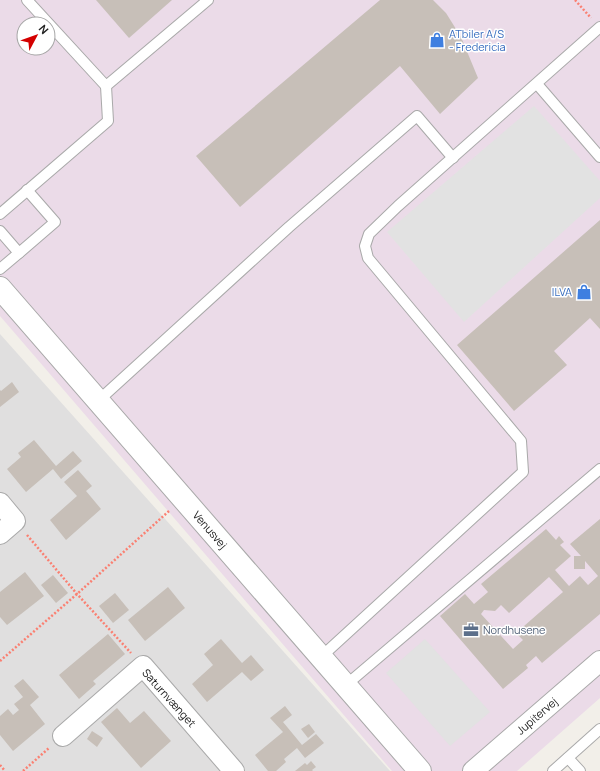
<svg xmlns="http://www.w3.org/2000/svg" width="600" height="771" font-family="Manrope,sans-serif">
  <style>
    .residential { fill: #e0dfdf }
    .industrial { fill: #ebdbe8; fill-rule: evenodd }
    .parking { fill: #e2e2e2 }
    .building { fill: #c7bfb8; fill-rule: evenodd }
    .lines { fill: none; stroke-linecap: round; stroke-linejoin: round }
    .service-casing { stroke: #a9a9a9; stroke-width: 12 }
    .minor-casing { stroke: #a9a9a9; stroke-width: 22 }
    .tertiary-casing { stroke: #a9a9a9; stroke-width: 24 }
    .path { stroke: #fa8072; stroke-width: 2.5; stroke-dasharray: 2 2; stroke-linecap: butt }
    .service { stroke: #fff; stroke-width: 10 }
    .minor { stroke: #fff; stroke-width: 20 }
    .tertiary { stroke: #fff; stroke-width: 22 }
    .labels { text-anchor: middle; stroke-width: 3; stroke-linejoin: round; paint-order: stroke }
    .shop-label { font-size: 11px; fill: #366cbe; stroke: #fff; text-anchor: start }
    .street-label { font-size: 11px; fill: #222; stroke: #fff }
    .service-label { font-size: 11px; fill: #4e5e75; stroke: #fff; text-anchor: start }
  </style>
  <rect width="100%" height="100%" fill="#f2efe9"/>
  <polygon class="residential" points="0,334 390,771 0,771"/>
  <path class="industrial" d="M0,0h600v698l-83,73h-125l-392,-455zM24,24h24v24h-24z"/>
  <g class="parking">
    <polygon points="534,106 600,181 600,198 464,322 387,232"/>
    <polygon points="425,639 490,712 450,746 386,673"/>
  </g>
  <g class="building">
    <polygon points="96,0 172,0 129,38"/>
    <polygon points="380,0 433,0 446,13 461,37 478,78 440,114 400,66 240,207 196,156"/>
    <polygon points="600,220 600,329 590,318 554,351 567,365 514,411 457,345"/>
    <polygon points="12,382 19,392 0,407 0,390 1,391"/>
    <polygon points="34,440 56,466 73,451 82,461 61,479 53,469 26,492 7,469 21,457 18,453"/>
    <polygon points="78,470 92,486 86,491 101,509 66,540 50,520 77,496 64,482"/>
    <path d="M600,519v95l-58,49 -6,-7 -10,9 2,3 -25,21 -63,-73 25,-22 9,10 14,-12 -7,-8 65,-55 10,11 3,-4 5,6 -4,3 11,11 -16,14 14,16 11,-10 8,9 10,-9 -13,-15v8h-11v-13h7l-11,-12zM549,577l14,15 -47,41 7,7 -10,9 -32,-35 3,-4 11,1 6,-6 8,8z"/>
    <polygon points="25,572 44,596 7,625 0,617 0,592"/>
    <polygon points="53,575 68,593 56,603 41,585"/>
    <polygon points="168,587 185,608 145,641 128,620"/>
    <polygon points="115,593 129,610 113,623 99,606"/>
    <polygon points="108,634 125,654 93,681 96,684 79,699 59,675"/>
    <polygon points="221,639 242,663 251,655 264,670 251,681 242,672 207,702 192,684 213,665 204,654"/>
    <polygon points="23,679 39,697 30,705 45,724 13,751 0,735 0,716 8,709 13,715 19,710 14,704 23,697 14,686"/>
    <polygon points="285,706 292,715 283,722 302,745 316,734 324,743 305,758 297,748 284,759 286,762 276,771 268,771 255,755 283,732 270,718"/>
    <polygon points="117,708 130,723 144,711 171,741 141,768 101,722"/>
    <polygon points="309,724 315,732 308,738 301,729"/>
    <polygon points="92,731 103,738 97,747 87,739"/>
    <polygon points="311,761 316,767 312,770 313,771 295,771 305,763 307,765"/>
  </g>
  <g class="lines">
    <g class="service-casing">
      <g id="service">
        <polyline points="27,0 106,86 208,0"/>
        <polyline points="537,84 600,157"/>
        <polyline points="0,214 108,121 106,86"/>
        <polyline points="0,231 19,253 55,222 27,190"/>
        <polyline points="0,269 19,253"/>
        <polyline points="98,401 289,227 417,116 453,158"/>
        <polyline points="321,657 523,472 521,441 368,258 365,246 369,234 398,206 600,27"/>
        <polyline points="346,685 600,469"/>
        <polyline points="568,758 580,771"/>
        <polyline points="553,771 600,729"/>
      </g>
    </g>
    <g class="minor-casing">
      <g id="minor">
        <polyline points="0,503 15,521 0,534"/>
        <polyline points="63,736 143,666 234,771"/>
        <polyline points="473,771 600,661"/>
      </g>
    </g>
    <g class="tertiary-casing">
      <polyline id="tertiary" points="0,288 420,771"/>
    </g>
    <g class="path">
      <polyline points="575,0 591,18"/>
      <polyline points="27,535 77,594 131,653"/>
      <polyline points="0,661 77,594 169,511"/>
      <polyline points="0,765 5,771"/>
      <polyline points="23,771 49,748"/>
    </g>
    <use href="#service" class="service"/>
    <use href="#minor" class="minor"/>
    <use href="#tertiary" class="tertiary"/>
  </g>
  <defs>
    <g id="shop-bare" transform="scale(1.2)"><path d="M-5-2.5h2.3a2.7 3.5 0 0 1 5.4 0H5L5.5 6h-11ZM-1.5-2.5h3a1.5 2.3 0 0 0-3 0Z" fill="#3f7fe0" stroke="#fff" stroke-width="2.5" paint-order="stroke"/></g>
    <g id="office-bare" transform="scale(1.2)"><path d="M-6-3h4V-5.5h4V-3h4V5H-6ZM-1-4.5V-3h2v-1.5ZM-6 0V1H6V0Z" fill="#5c6f8a" stroke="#fff" stroke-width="2.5" paint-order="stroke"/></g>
  </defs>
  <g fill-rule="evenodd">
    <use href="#shop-bare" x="437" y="40"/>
    <use href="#shop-bare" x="584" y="292"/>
    <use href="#office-bare" x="471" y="630"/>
  </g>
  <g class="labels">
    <g class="shop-label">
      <text x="449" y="38">ATbiler A/S<tspan x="449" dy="13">- Fredericia</tspan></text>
      <text x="572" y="296" text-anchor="end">ILVA</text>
    </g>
    <g class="street-label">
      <text transform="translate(210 530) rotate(49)" y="4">Venusvej</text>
      <text transform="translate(169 698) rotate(48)" y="4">Saturnvænget</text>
      <text transform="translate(537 716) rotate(-41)" y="4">Jupitervej</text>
    </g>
    <g class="service-label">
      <text x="483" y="634">Nordhusene</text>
    </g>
  </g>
  <g transform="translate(36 36) rotate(49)"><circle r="19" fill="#ffffff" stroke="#a7a7a7"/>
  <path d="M0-3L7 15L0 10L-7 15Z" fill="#d40000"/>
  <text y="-6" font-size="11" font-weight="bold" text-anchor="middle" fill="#222222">N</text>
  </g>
</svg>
